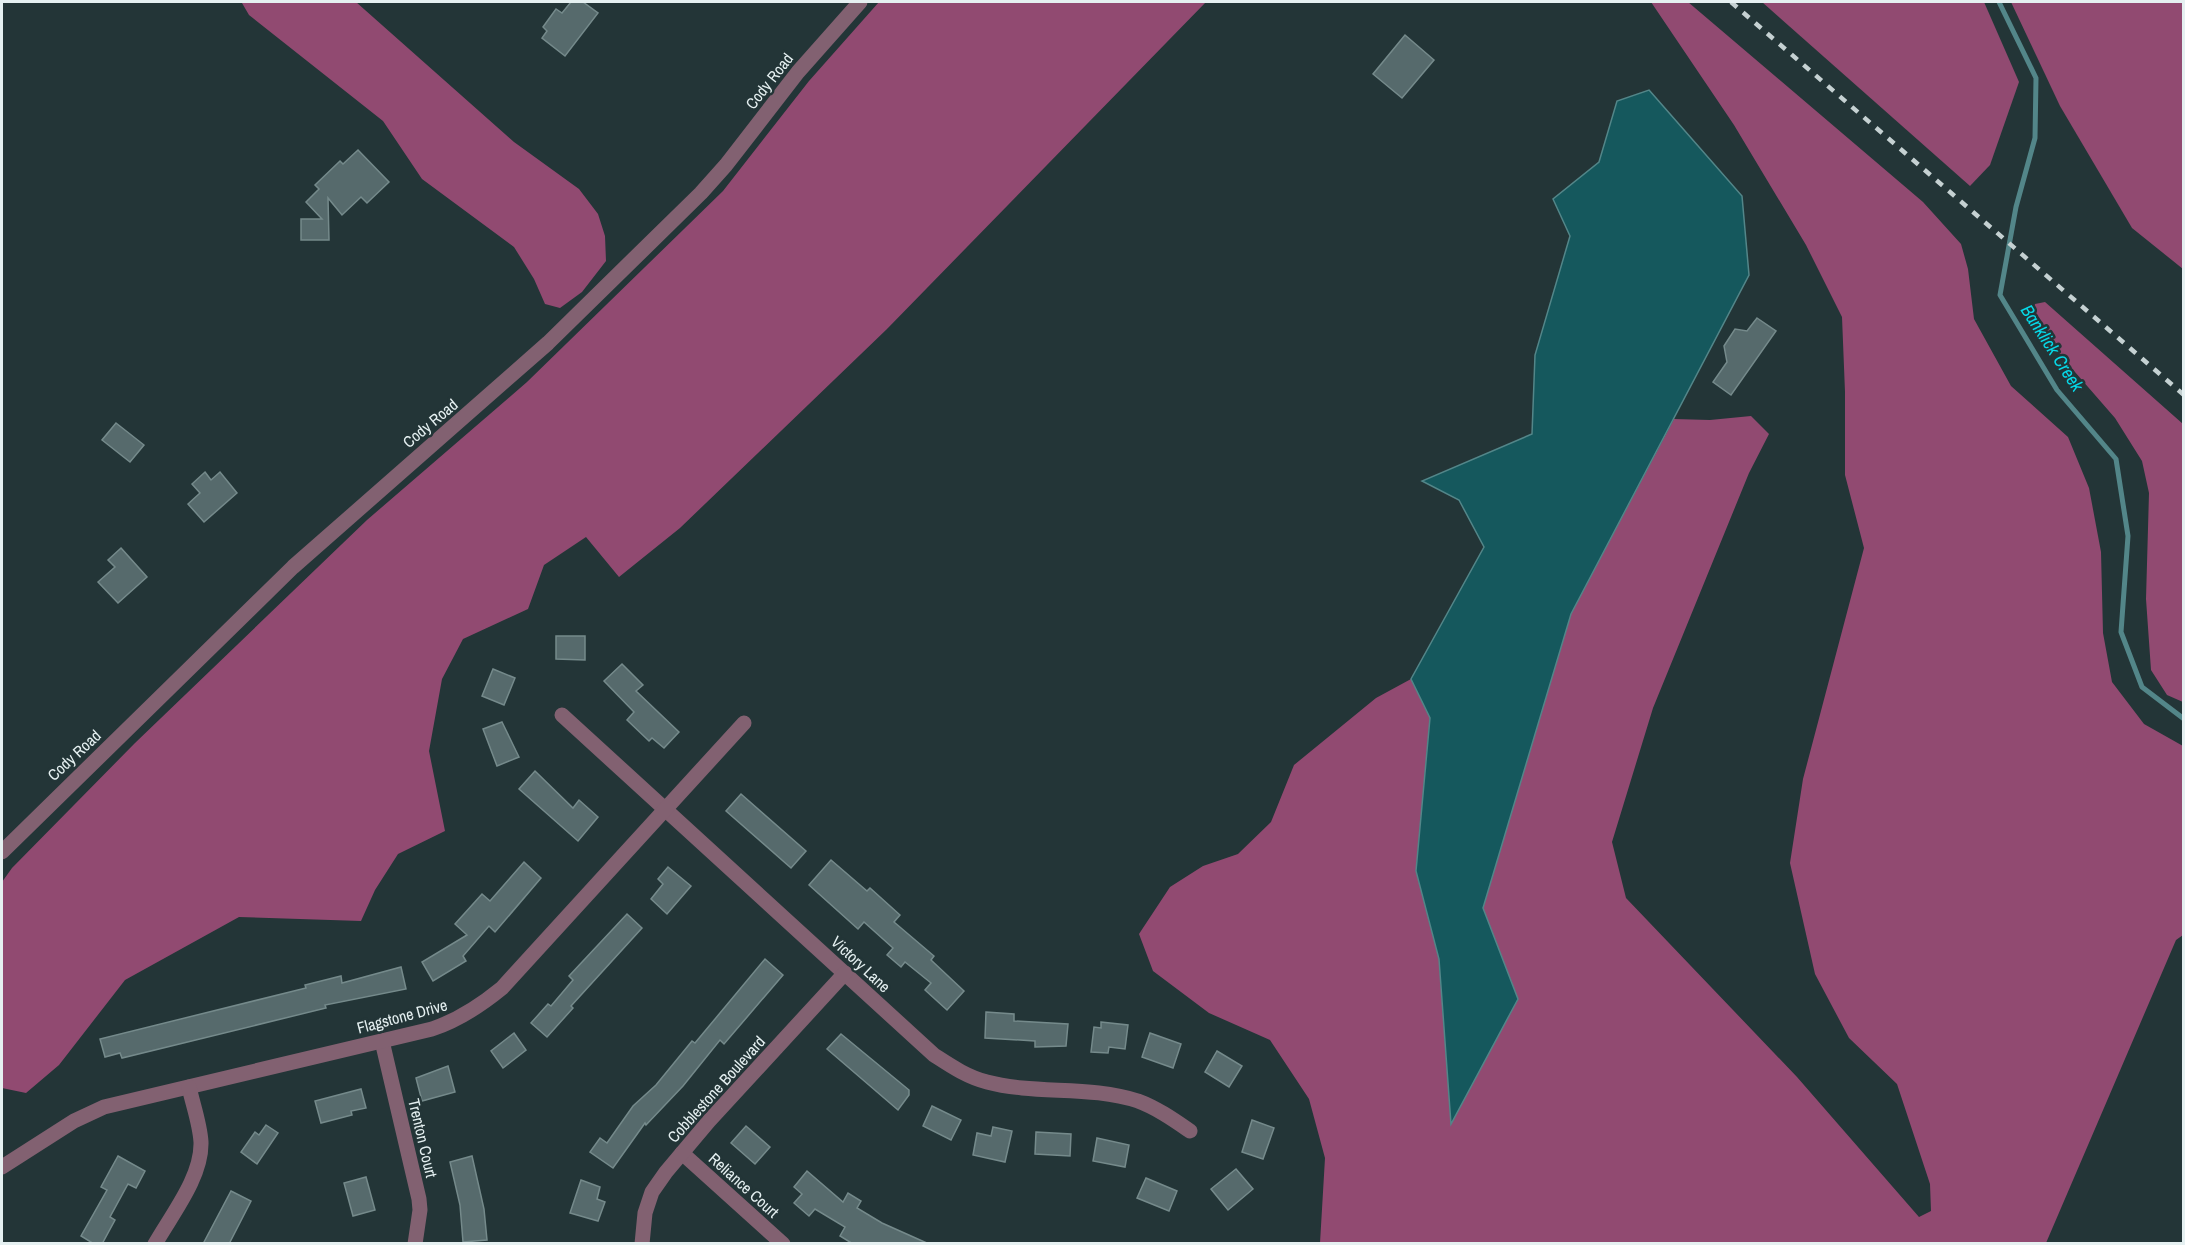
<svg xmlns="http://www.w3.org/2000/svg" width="2185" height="1245" font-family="'Archivo Narrow',sans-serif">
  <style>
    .forest { fill: #914a71 }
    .water { fill: #15585d; stroke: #538689; stroke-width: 1.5 }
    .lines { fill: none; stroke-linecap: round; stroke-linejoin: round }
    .stream { stroke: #538689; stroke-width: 5 }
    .building { fill: #566a6c; stroke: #758a8b; stroke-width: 1.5 }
    .street { stroke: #826171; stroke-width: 15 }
    .rail { stroke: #c5d1d2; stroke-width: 4.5; stroke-dasharray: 8 8; stroke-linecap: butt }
    .labels { text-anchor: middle; stroke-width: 5; stroke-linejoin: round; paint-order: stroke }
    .street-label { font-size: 16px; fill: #e5f0f1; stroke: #233537 }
    .water-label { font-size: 18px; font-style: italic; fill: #06d9e8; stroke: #233537 }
  </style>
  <rect width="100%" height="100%" fill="#233537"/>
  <g class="forest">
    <polygon points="356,2 514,142 579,189 598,214 605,236 606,261 582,292 560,308 545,304 534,279 514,247 422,179 383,121 249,15 242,3"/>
    <polygon points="879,2 1206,2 887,329 680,528 619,577 586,537 544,565 528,609 463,639 442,679 429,751 445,831 398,854 375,890 361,921 239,917 125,980 59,1065 26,1093 2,1088 2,882 12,868 135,743 367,520 527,382 723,191 809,81"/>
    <polygon points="1651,2 1688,2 1923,202 1961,244 1968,269 1974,319 2011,386 2068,437 2089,488 2101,552 2103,633 2112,682 2144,724 2183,746 2183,935 2176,940 2046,1243 1320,1243 1325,1158 1309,1099 1270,1040 1209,1013 1153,971 1139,934 1170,887 1203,866 1238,854 1271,822 1294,765 1376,698 1411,679 1430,718 1416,871 1439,959 1451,1122 1518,999 1483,908 1571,614 1674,419 1710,420 1751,416 1769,434 1749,473 1653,708 1612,842 1626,898 1797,1077 1919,1217 1931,1211 1930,1184 1897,1084 1849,1038 1815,974 1790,863 1803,779 1864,548 1845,475 1845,392 1842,317 1806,245 1734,125"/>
    <polygon points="1762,2 1984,2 2019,82 1990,165 1970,186"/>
    <polygon points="2011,2 2183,2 2183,269 2132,228 2060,106"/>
    <polygon points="2045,302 2183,424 2183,702 2167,695 2151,670 2146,599 2149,493 2142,461 2115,418 2048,341 2032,313 2035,304"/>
  </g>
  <polygon class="water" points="1649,90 1742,196 1749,275 1571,614 1483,908 1518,999 1451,1124 1439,959 1416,871 1430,718 1411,679 1484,547 1459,500 1422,481 1532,434 1535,355 1570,236 1553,199 1599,162 1617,101"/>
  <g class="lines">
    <polyline class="stream" points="1999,2 2036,78 2035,138 2016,207 2000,295 2057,390 2116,459 2128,536 2121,632 2142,687 2184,719"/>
  </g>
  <g class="building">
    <polygon points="571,2 583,2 598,13 565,56 542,38 547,31 543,27 556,9 562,13"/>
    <polygon points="1405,35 1434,60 1402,98 1373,74"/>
    <polygon points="358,150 389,182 367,203 361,197 342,215 328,198 329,240 301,240 301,219 322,219 306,202 319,189 315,185 340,161 343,164"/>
    <polygon points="1757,318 1776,331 1731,395 1713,382 1727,362 1724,346 1735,329 1747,331"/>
    <polygon points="116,423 144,445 130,462 102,440"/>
    <polygon points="205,472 211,480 220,472 237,493 204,522 188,504 200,493 192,484"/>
    <polygon points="121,548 147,577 118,603 98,582 115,567 108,560"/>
    <polygon points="556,636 585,636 585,660 556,659"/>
    <polygon points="622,664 643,685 636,691 679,732 664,748 652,738 649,741 627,720 634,712 604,681"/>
    <polygon points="493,669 515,678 504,705 482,696"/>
    <polygon points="502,722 519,757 497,766 483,729"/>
    <polygon points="535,771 573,808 579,800 598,817 578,841 519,789"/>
    <polygon points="741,794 806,851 791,868 726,811"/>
    <polygon points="831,860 867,891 870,888 900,915 894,922 934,956 931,960 964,991 947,1010 925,990 931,983 905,962 901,967 887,955 893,948 864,922 858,929 809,885"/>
    <polygon points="524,862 541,878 495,932 489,926 463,956 466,961 433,981 422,962 467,935 455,924 482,894 490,901"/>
    <polygon points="668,867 691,886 667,914 651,899 663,884 658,879"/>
    <polygon points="627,914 642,928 571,1006 573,1008 547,1037 531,1023 548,1004 551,1006 573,980 569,976"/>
    <polygon points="765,959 783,975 724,1044 720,1040 683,1086 646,1125 645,1123 613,1168 590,1152 600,1138 607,1143 633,1106 656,1085 692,1041 695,1043"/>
    <polygon points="401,967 406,989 325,1005 326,1008 122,1058 120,1053 105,1057 100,1039 306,988 305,985 341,976 342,983"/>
    <polygon points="986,1012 1014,1014 1014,1021 1068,1024 1066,1046 1035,1047 1035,1041 985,1038"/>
    <polygon points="1101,1022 1128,1025 1125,1049 1109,1047 1108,1053 1091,1052 1094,1027 1101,1028"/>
    <polygon points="514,1033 526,1050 503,1068 491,1051"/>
    <polygon points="1150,1033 1181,1044 1173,1068 1142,1057"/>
    <polygon points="841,1034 909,1090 909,1095 898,1110 827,1049"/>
    <polygon points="1217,1051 1242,1066 1229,1087 1205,1072"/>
    <polygon points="448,1066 455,1092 422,1101 416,1078"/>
    <polygon points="361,1089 366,1108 351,1111 352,1115 321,1123 315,1101"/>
    <polygon points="932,1106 961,1120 951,1140 923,1126"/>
    <polygon points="1252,1120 1274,1128 1263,1159 1242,1152"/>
    <polygon points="266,1125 278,1133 257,1164 241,1152 255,1132 259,1135"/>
    <polygon points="746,1126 770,1147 755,1164 731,1143"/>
    <polygon points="993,1127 1012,1131 1005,1162 973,1155 977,1133 991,1136"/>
    <polygon points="1036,1132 1071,1134 1070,1156 1035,1154"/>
    <polygon points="1097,1138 1129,1145 1125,1167 1093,1161"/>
    <polygon points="118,1156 145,1171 136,1188 128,1184 110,1217 115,1220 102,1244 94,1244 81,1236 107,1190 101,1187"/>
    <polygon points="472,1156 484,1209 487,1240 463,1242 460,1205 450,1162"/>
    <polygon points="1236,1169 1253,1189 1228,1210 1211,1189"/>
    <polygon points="807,1171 843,1202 848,1193 861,1201 857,1208 882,1223 929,1244 853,1244 840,1236 845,1227 815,1209 809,1216 794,1203 802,1194 794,1187"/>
    <polygon points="366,1177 375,1210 353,1216 344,1183"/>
    <polygon points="1146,1178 1177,1191 1169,1211 1137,1198"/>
    <polygon points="581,1180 600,1187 597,1199 605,1202 598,1221 570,1213"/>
    <polygon points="231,1191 251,1201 229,1244 203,1244"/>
  </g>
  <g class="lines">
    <g class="street">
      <path d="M562,715l372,340c17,11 33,22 53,27 49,13 103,3 151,19 19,7 36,19 52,30"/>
      <polyline points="2,852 293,567 548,343 701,193 726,165 798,72 860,2"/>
      <polyline points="382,1041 419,1199 420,1210 415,1244"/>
      <polyline points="682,1153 783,1244"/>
      <path d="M2,1167l72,-46 30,-14 328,-78c27,-9 48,-23 70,-41l242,-265"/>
      <path d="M155,1244c17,-30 47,-67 46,-102 -1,-18 -8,-37 -12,-55"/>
      <polyline points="642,1244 645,1213 652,1192 666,1172 709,1121 845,973"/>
    </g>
    <polyline class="rail" points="1731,2 2184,395"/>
  </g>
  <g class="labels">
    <g class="street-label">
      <text transform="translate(769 81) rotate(-52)" y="6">Cody Road</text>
      <text transform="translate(430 423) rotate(-40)" y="6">Cody Road</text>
      <text transform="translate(74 755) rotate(-43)" y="6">Cody Road</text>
      <text transform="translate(861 964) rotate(43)" y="6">Victory Lane</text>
      <text transform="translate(402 1016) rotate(-15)" y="6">Flagstone Drive</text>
      <text transform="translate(716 1089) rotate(-48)" y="6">Cobblestone Boulevard</text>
      <text transform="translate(423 1138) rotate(77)" y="6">Trenton Court</text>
      <text transform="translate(744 1185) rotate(42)" y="6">Reliance Court</text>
    </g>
    <g class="water-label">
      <text transform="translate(2052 348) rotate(57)" y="6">Banklick Creek</text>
    </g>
  </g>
  <rect width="2185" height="1245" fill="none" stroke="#e5f0f1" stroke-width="6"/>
</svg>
